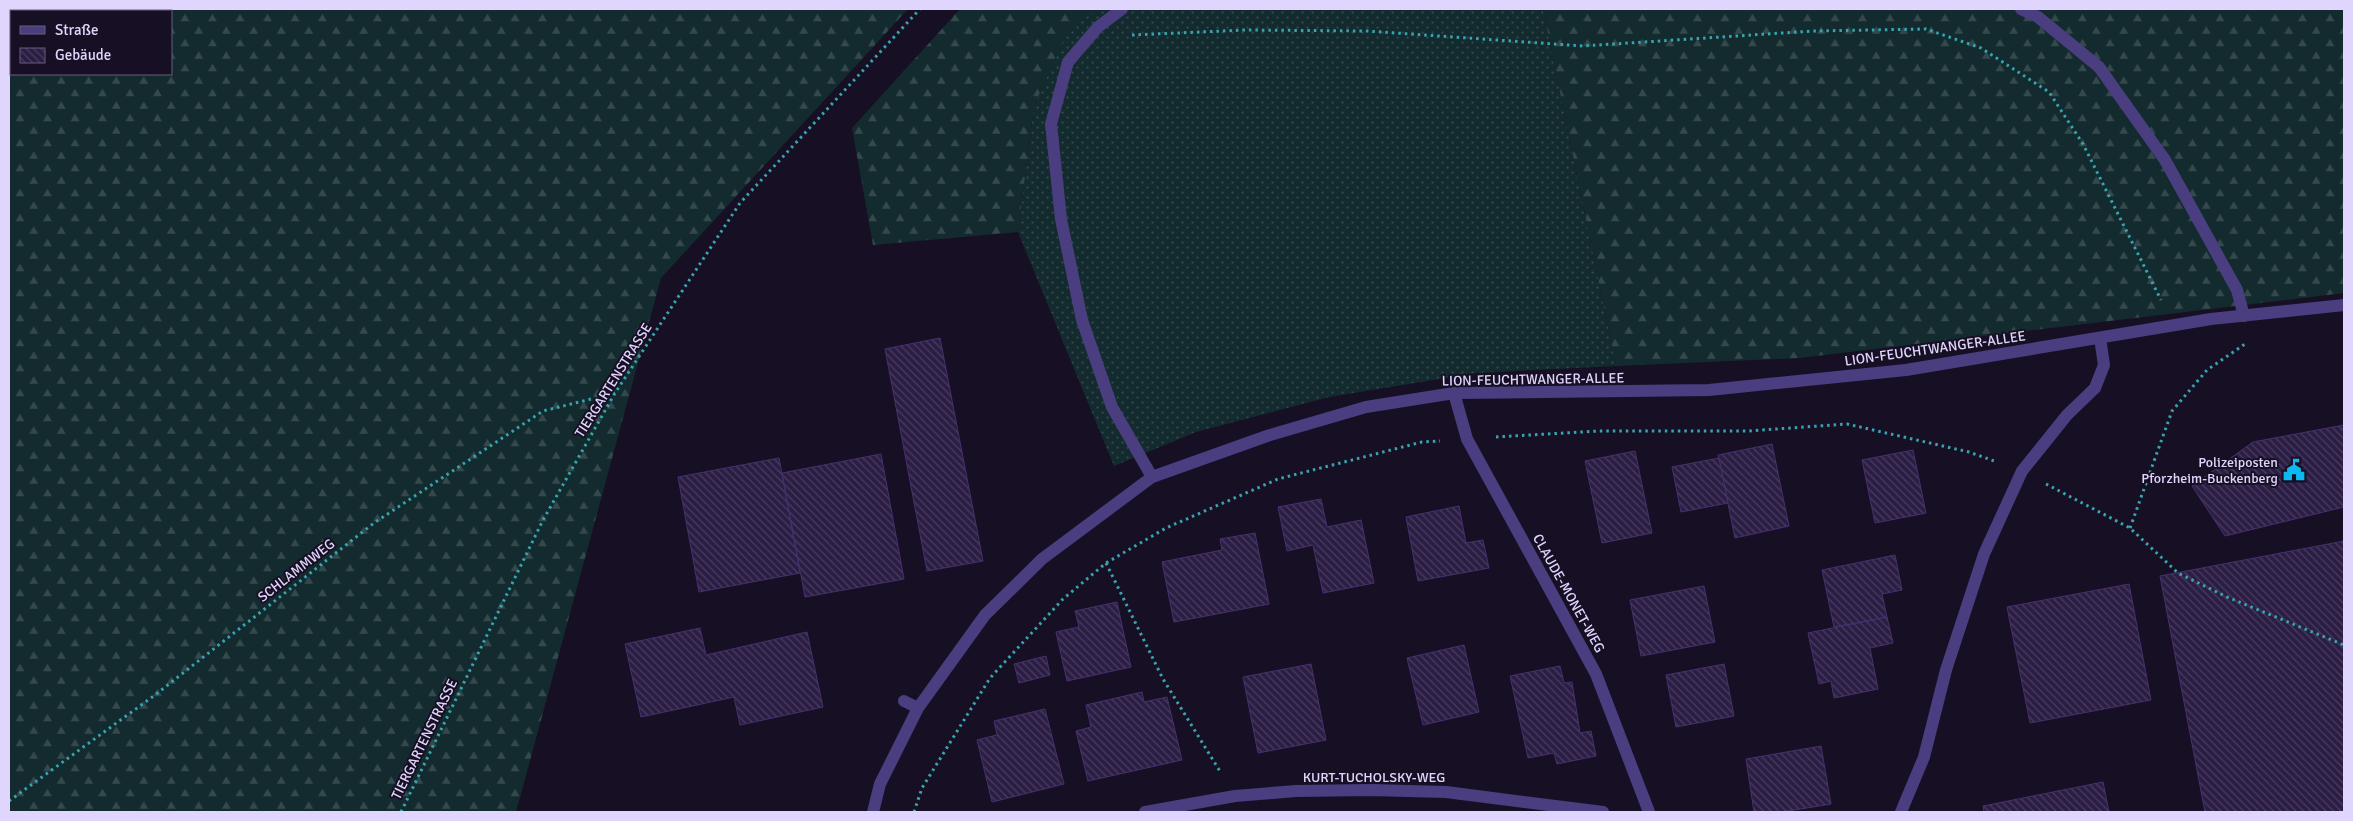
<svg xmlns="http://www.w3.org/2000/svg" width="2353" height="821" font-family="Signika,sans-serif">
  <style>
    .grass { fill: url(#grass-dots) }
    .forest { fill: url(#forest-firs); fill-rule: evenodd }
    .building { fill: url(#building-back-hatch); stroke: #46316f }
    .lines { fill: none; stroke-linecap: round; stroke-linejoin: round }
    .path { stroke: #37a5b0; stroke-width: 3; stroke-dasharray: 2.5 4; stroke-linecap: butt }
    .service { stroke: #4a3e80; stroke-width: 12 }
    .minor { stroke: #4a3e80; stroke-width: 12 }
    .labels { text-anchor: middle; stroke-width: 4; stroke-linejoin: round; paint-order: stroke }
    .street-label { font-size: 14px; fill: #e0d6fd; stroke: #171024 }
    .poi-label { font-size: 14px; fill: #e0d6fd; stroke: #171024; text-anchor: end }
  </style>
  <defs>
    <pattern id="grass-dots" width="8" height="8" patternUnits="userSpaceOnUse" patternTransform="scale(1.25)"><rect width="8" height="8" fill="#132b2e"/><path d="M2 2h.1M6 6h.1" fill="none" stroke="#35494d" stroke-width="1.8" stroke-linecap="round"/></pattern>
    <pattern id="forest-firs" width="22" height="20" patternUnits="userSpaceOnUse" patternTransform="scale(1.25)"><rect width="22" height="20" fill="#132b2e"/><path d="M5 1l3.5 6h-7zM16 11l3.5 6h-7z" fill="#35494d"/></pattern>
    <pattern id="building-back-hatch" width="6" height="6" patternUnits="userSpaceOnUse" patternTransform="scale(1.25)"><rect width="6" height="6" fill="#2b1d44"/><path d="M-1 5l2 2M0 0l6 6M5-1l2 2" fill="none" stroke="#493d60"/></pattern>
  </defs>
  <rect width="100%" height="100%" fill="#171024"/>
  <polygon class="grass" points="1099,9 1543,9 1616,366 1476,373 1329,397 1196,432 1114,466 1018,232 1034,106 1069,27"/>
  <g class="forest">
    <path d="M9,9h899l-247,269 -145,534h-507zM11,11h160v63h-160z"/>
    <polygon points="960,9 1099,9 1069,28 1034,106 1018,232 873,245 852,128"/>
    <polygon points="1543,9 2344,9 2344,293 1799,358 1616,366"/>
  </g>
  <g class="building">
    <polygon points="940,338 983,561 927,571 885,349"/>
    <polygon points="2344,425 2344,507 2225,536 2192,486 2253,442"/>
    <polygon points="1772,444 1789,526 1735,538 1718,455"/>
    <polygon points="1913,450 1926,513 1875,523 1862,460"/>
    <polygon points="1635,451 1652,533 1602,543 1585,461"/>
    <polygon points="881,454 904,579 805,597 782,473"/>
    <polygon points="779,458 800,573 699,592 678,477"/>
    <polygon points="1719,458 1728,503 1681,512 1672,467"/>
    <polygon points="1321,499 1327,527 1361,520 1374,583 1323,593 1313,545 1287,551 1278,507"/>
    <polygon points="1459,506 1466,543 1483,540 1489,568 1418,581 1406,517"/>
    <polygon points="1255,533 1269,604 1174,622 1162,562 1222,550 1220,539"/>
    <polygon points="2344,541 2344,812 2205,812 2160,576"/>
    <polygon points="1895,555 1902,590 1882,594 1887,617 1834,627 1822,570"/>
    <polygon points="2129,584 2151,700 2030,723 2007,607"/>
    <polygon points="1704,586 1715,642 1641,656 1630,600"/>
    <polygon points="1117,602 1131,667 1067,681 1056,632 1079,627 1075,611"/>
    <polygon points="1887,617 1893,643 1870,648 1878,689 1834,698 1831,681 1819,684 1808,633"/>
    <polygon points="700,628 706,655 807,632 823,707 740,725 734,697 641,717 625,644"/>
    <polygon points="1464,645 1479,712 1423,725 1407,658"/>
    <polygon points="1046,656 1050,675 1019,683 1014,664"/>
    <polygon points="1311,664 1326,740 1258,753 1243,677"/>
    <polygon points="1724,664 1734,716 1676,727 1666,675"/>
    <polygon points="1560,666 1564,683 1572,682 1580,733 1591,731 1596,756 1557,764 1554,753 1528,758 1510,676"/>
    <polygon points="1142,692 1144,702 1167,697 1182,760 1088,781 1076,731 1091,727 1086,705"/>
    <polygon points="1045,709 1064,784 992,802 977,740 997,735 994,721"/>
    <polygon points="1821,746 1831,804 1782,812 1754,812 1746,759"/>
    <polygon points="2103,782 2109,812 1984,812 1983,806"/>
  </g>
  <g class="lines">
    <g class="path">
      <polyline points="1132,35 1245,30 1367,31 1583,46 1813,31 1926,29 1981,48 2049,92 2083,144 2161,300"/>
      <polyline points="1496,437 1599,431 1748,431 1847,424 1969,452 1997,462"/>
      <polyline points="2046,484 2130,528 2178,573 2227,597 2344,645"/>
      <polyline points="2130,528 2172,411 2207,370 2245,344"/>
      <polyline points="1106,563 1163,679 1221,773"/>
      <polyline points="9,801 155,695 374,523 543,411 615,393"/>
      <polyline points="401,812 543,520 615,393 740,203 920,9"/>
      <polyline points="914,812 922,788 990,678 1063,599 1106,563 1166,528 1278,479 1422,442 1440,441"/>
    </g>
    <polyline class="service" points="904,701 918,708"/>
    <g class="minor">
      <polyline points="1122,9 1098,27 1068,62 1051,124 1061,219 1082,320 1112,407 1152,477"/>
      <polyline points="2021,9 2038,17 2099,67 2165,160 2237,290 2244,316"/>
      <polyline points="1454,393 1467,439 1596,674 1649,812"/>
      <polyline points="873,812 880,784 918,708 985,615 1042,559 1152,477 1267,436 1366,407 1454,393 1709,390 1906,370 2211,319 2344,305"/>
      <polyline points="1145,812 1235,796 1296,791 1371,790 1446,792 1603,812"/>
      <polyline points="1901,812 1924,757 1946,670 1984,554 2022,471 2067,415 2095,388 2104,365 2100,338"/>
    </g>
  </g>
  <defs>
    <g id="civic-bare" transform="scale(1.725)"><path d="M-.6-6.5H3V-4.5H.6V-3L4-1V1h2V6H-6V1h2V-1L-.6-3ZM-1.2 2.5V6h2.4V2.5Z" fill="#0eb8f0" stroke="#171024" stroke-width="2.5" paint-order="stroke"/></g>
  </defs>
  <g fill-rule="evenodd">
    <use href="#civic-bare" x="2294" y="470"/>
  </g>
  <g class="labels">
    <g class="street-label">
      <text transform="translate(1935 348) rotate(-8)" y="5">LION-FEUCHTWANGER-ALLEE</text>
      <text transform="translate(1533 379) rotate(-1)" y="5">LION-FEUCHTWANGER-ALLEE</text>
      <text transform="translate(613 380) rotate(-58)" y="5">TIERGARTENSTRASSE</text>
      <text transform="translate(296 570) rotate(-38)" y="5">SCHLAMMWEG</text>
      <text transform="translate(1569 593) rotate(61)" y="5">CLAUDE-MONET-WEG</text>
      <text transform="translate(424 739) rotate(-64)" y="5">TIERGARTENSTRASSE</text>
      <text x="1374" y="782">KURT-TUCHOLSKY-WEG</text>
    </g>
    <g class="poi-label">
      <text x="2278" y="467">Polizeiposten<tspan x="2278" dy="16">Pforzheim-Buckenberg</tspan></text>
    </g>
  </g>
  <rect width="2353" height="821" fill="none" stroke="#e0d6fd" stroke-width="20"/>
  <rect x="10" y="10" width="162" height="65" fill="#171024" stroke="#675f7b"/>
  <rect x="20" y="26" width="25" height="8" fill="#4a3e80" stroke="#675f7b"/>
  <text x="55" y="35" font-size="15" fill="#e0d6fd">Straße</text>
  <rect x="20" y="48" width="25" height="15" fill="url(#building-back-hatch)" stroke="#675f7b"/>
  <text x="55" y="60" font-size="15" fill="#e0d6fd">Gebäude</text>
</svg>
